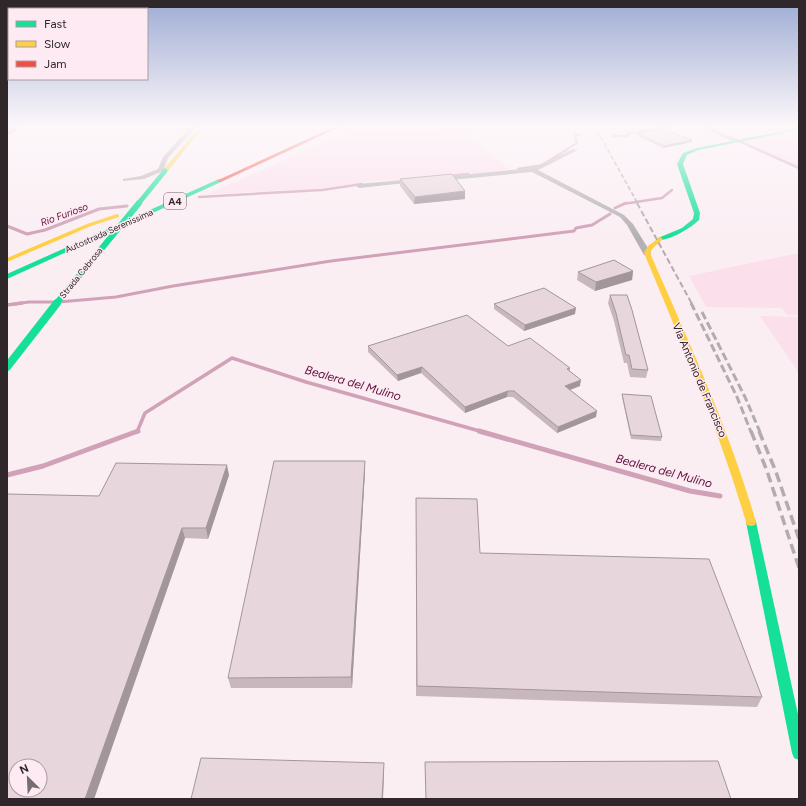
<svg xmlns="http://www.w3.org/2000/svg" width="806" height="806" font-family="Figtree,sans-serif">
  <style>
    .green { fill: #fbdfea }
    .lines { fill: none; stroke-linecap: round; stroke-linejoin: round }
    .stream-far3 { stroke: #d1a2b7; stroke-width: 2.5 }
    .stream-far2 { stroke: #d1a2b7; stroke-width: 3 }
    .stream-far1 { stroke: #d1a2b7; stroke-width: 3.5 }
    .stream { stroke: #d1a2b7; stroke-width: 5 }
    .street { fill: #b5b0b2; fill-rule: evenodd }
    .fast { fill: #16e098; fill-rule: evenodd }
    .slow { fill: #ffcf43; fill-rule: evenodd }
    .jam { fill: #f24e42; fill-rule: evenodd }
    .rail-far3 { stroke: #b1acad; stroke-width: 1.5; stroke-dasharray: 4.5 2.5; stroke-linecap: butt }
    .rail-far2 { stroke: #b1acad; stroke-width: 2; stroke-dasharray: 6 3; stroke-linecap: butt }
    .rail-far1 { stroke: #b1acad; stroke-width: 3; stroke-dasharray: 8 3.5; stroke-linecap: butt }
    .rail { stroke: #b1acad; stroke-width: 3.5; stroke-dasharray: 10 5; stroke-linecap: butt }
    .fast-bridge-far2 { stroke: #16e098; stroke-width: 5 }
    .fast-bridge-far1 { stroke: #16e098; stroke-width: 6 }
    .fast-bridge { stroke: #16e098; stroke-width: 8 }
    .wall { fill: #c8b8be }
    .shaded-wall { fill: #a2969b }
    .building { fill: #e8d6dd; stroke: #a2969b; fill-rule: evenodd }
    .labels { text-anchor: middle; stroke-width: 3; stroke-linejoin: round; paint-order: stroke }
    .far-street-label { font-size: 9px; fill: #2f272a; stroke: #feeaf2 }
    .shield { fill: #feeaf2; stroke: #6d6266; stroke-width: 1 }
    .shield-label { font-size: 10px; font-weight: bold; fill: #2f272a }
    .far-water-label { font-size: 10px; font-style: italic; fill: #5d133d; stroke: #feeaf2 }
    .street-label { font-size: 11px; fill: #2f272a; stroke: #feeaf2 }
    .water-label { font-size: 12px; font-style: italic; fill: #5d133d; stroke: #feeaf2 }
  </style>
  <rect width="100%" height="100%" fill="#faeef3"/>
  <g class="green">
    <polygon points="459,125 510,171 373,181 317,189 207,194 345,134 358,131 362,133 420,132 440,130"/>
    <polygon points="799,130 799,167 741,141"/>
    <polygon points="799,253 799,315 787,315 782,308 706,307 689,276"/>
    <polygon points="760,316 799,317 799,373"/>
  </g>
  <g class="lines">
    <g class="stream-far3">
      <polyline points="613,136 628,136 627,134 676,125"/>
      <polyline points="730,137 799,168"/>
      <polyline points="547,162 577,143 575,135 580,135"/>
      <polyline points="518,169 537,166"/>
      <polyline points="449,176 468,174"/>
      <polyline points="199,197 322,190 362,184"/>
      <polyline points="623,204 662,198 672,190"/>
    </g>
    <g class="stream-far2">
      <polyline points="615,208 626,203"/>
      <polyline points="7,226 27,234 45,230 99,209 127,206"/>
      <polyline points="59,302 116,297 173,286 331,261 574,231 576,228 592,225 610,214"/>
      <polyline points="15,304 29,302 53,302"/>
    </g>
    <g class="stream-far1">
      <polyline points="7,305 22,303"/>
      <polyline points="137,432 145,413 232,358 306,382 483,432"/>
    </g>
    <g class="stream">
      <polyline points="479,431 690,491 720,496"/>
      <polyline points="7,475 43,466 138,431"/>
    </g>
    <g class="street">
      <polygon points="192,125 198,125 168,158 163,171 144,179 123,181 123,179 141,176 158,169 163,157"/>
      <polygon points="698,125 704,125 739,141 734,142"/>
      <polygon points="573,149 578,150 538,170 624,215 633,224 651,253 650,255 644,255 627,225 620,217 532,172 441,181 438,179 441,177 532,168"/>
      <polygon points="413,179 416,181 415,182 359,188 356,186 359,184"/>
    </g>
    <g class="fast">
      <path d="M799,128v2l-101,20 -11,5 -4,9 17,49 -1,7c-8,8 -30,21 -41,20v-2l24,-10 11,-9 1,-6 -17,-49 6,-11 14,-5z"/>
      <polygon points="219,179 222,181 221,182 7,279 7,274"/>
      <polygon points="751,518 755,519 756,522 799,719 799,760 794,758 792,753 746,522 747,519"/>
    </g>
    <g class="slow">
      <polygon points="201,125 205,125 167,172 163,172 163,170"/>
      <polygon points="117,214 119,215 119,217 91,226 7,262 7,258 87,224"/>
      <path d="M660,237l3,2 -10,9 -3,5c39,89 79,176 106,269l-1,3 -4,1 -4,-1 -1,-3c-27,-93 -65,-180 -102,-269l4,-7z"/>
    </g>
    <polygon class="jam" points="338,125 344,125 221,182 216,181"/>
    <polyline class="rail-far3" points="594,125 638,204"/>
    <polyline class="rail-far2" points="637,203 692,304"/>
    <g class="rail-far1">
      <polyline points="691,303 737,397 751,432"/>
      <polyline points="702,312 745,397 760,432"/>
    </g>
    <g class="rail">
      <polyline points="751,431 767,471 799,568"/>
      <polyline points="759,431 776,472 799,539"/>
    </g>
    <polyline class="fast-bridge-far2" points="138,204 165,171"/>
    <polyline class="fast-bridge-far1" points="56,304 139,203"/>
    <polyline class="fast-bridge" points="7,367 57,303"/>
  </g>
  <g class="wall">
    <polygon points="7,125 24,125 9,135 7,135"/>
    <polygon points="713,125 726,125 722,127"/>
    <polygon points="637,133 692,142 663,148 637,136"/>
    <polygon points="400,179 465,191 465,199 414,204 400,186"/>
    <polygon points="633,271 632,280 595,291 577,280 578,272"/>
    <polygon points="610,295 648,370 646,378 630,377 627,363 624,363 614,321 608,303"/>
    <polygon points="494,304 575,314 524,331 494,309"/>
    <polygon points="368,346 508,346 570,368 570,371 580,386 570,390 596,417 557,433 513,397 507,397 465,413 421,373 398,381 368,352"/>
    <polygon points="622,394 662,437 661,441 631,439 622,397"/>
    <polygon points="365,472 352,688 231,688 228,678"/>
    <polygon points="229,475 208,539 185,538 94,799 7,799 99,496"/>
    <polygon points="416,498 480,553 762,697 757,707 416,696"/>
    <polygon points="425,762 731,799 426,799"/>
  </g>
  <g class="shaded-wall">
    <polygon points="13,125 24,125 9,135 7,129"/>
    <polygon points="692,140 692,142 663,148 664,146"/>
    <polygon points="465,191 465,199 414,204 415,197"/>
    <polygon points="633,271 632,280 595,291 596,282"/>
    <polygon points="576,308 575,314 524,331 525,325"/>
    <polygon points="422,367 421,373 398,381 397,375"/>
    <polygon points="581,380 580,386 564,392 565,386"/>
    <polygon points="508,391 507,397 465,413 465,407"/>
    <polygon points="597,411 596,417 557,433 558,427"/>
    <polygon points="365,461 365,472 352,688 351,677"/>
    <polygon points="227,465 229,475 208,539 206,528"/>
    <polygon points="182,528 185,538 94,799 85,799"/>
    <polygon points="384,763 384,773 383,799 382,799"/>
  </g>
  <g class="building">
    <polygon points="7,125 13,125 7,129"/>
    <polygon points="663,129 692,140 664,146 637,133"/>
    <polygon points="452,174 465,191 415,197 400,179"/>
    <polygon points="614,260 633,271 596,282 578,272"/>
    <polygon points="544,288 576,308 525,325 494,304"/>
    <polygon points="610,295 627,295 632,310 648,370 632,369 629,355 626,355 616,313"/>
    <polygon points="467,315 508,346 530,338 570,368 567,369 581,380 565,386 597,411 558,427 514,391 508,391 465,407 422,367 397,375 368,346"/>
    <polygon points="622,394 651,396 662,437 631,435"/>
    <polygon points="274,461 365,461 351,677 228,678"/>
    <path d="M116,463l111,2 -21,63h-24l-97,271h-78v-305l92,2zM16,766h24v24h-24z"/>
    <polygon points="416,498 477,499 480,553 709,559 762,697 417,686"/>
    <polygon points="201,758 384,763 382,799 191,799"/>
    <polygon points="718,761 731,799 426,799 425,762"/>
  </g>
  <linearGradient id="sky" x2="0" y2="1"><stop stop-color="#9fadd4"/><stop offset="0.53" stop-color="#fdf7fa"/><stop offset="1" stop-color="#fdf7fa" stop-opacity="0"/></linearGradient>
  <rect width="806" height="238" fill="url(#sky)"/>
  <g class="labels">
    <g class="far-street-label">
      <text transform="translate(109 231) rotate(-24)" y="3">Autostrada Serenissima</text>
      <text transform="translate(81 273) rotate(-51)" y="3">Strada Cebrosa</text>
    </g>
    <rect class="shield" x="164" y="193" width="22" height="16" rx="3"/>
    <g class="shield-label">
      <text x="175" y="205">A4</text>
    </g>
    <g class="far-water-label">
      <text transform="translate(64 214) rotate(-20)" y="4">Rio Furioso</text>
    </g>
    <g class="street-label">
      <text transform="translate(700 380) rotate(67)" y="4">Via Antonio de Francisco</text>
    </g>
    <g class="water-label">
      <text transform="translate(353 383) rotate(16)" y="4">Bealera del Mulino</text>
      <text transform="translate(664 471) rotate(15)" y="4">Bealera del Mulino</text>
    </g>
  </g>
  <rect width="806" height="806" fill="none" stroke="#2f272a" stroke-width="16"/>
  <rect x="8" y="8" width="140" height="72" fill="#feeaf2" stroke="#ab9ca2"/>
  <rect x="16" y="21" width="20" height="6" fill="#16e098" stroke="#ab9ca2"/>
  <text x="44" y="28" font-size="12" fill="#2f272a">Fast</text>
  <rect x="16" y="41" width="20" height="6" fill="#ffcf43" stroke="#ab9ca2"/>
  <text x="44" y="48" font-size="12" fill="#2f272a">Slow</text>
  <rect x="16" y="61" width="20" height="6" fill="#f24e42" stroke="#ab9ca2"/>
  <text x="44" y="68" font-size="12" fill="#2f272a">Jam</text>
  <g transform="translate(28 778) rotate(336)"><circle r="19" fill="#feeaf2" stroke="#ab9ca2"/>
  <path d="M0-3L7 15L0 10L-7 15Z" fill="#766d70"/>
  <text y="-6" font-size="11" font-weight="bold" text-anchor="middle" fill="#2f272a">N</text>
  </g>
</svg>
